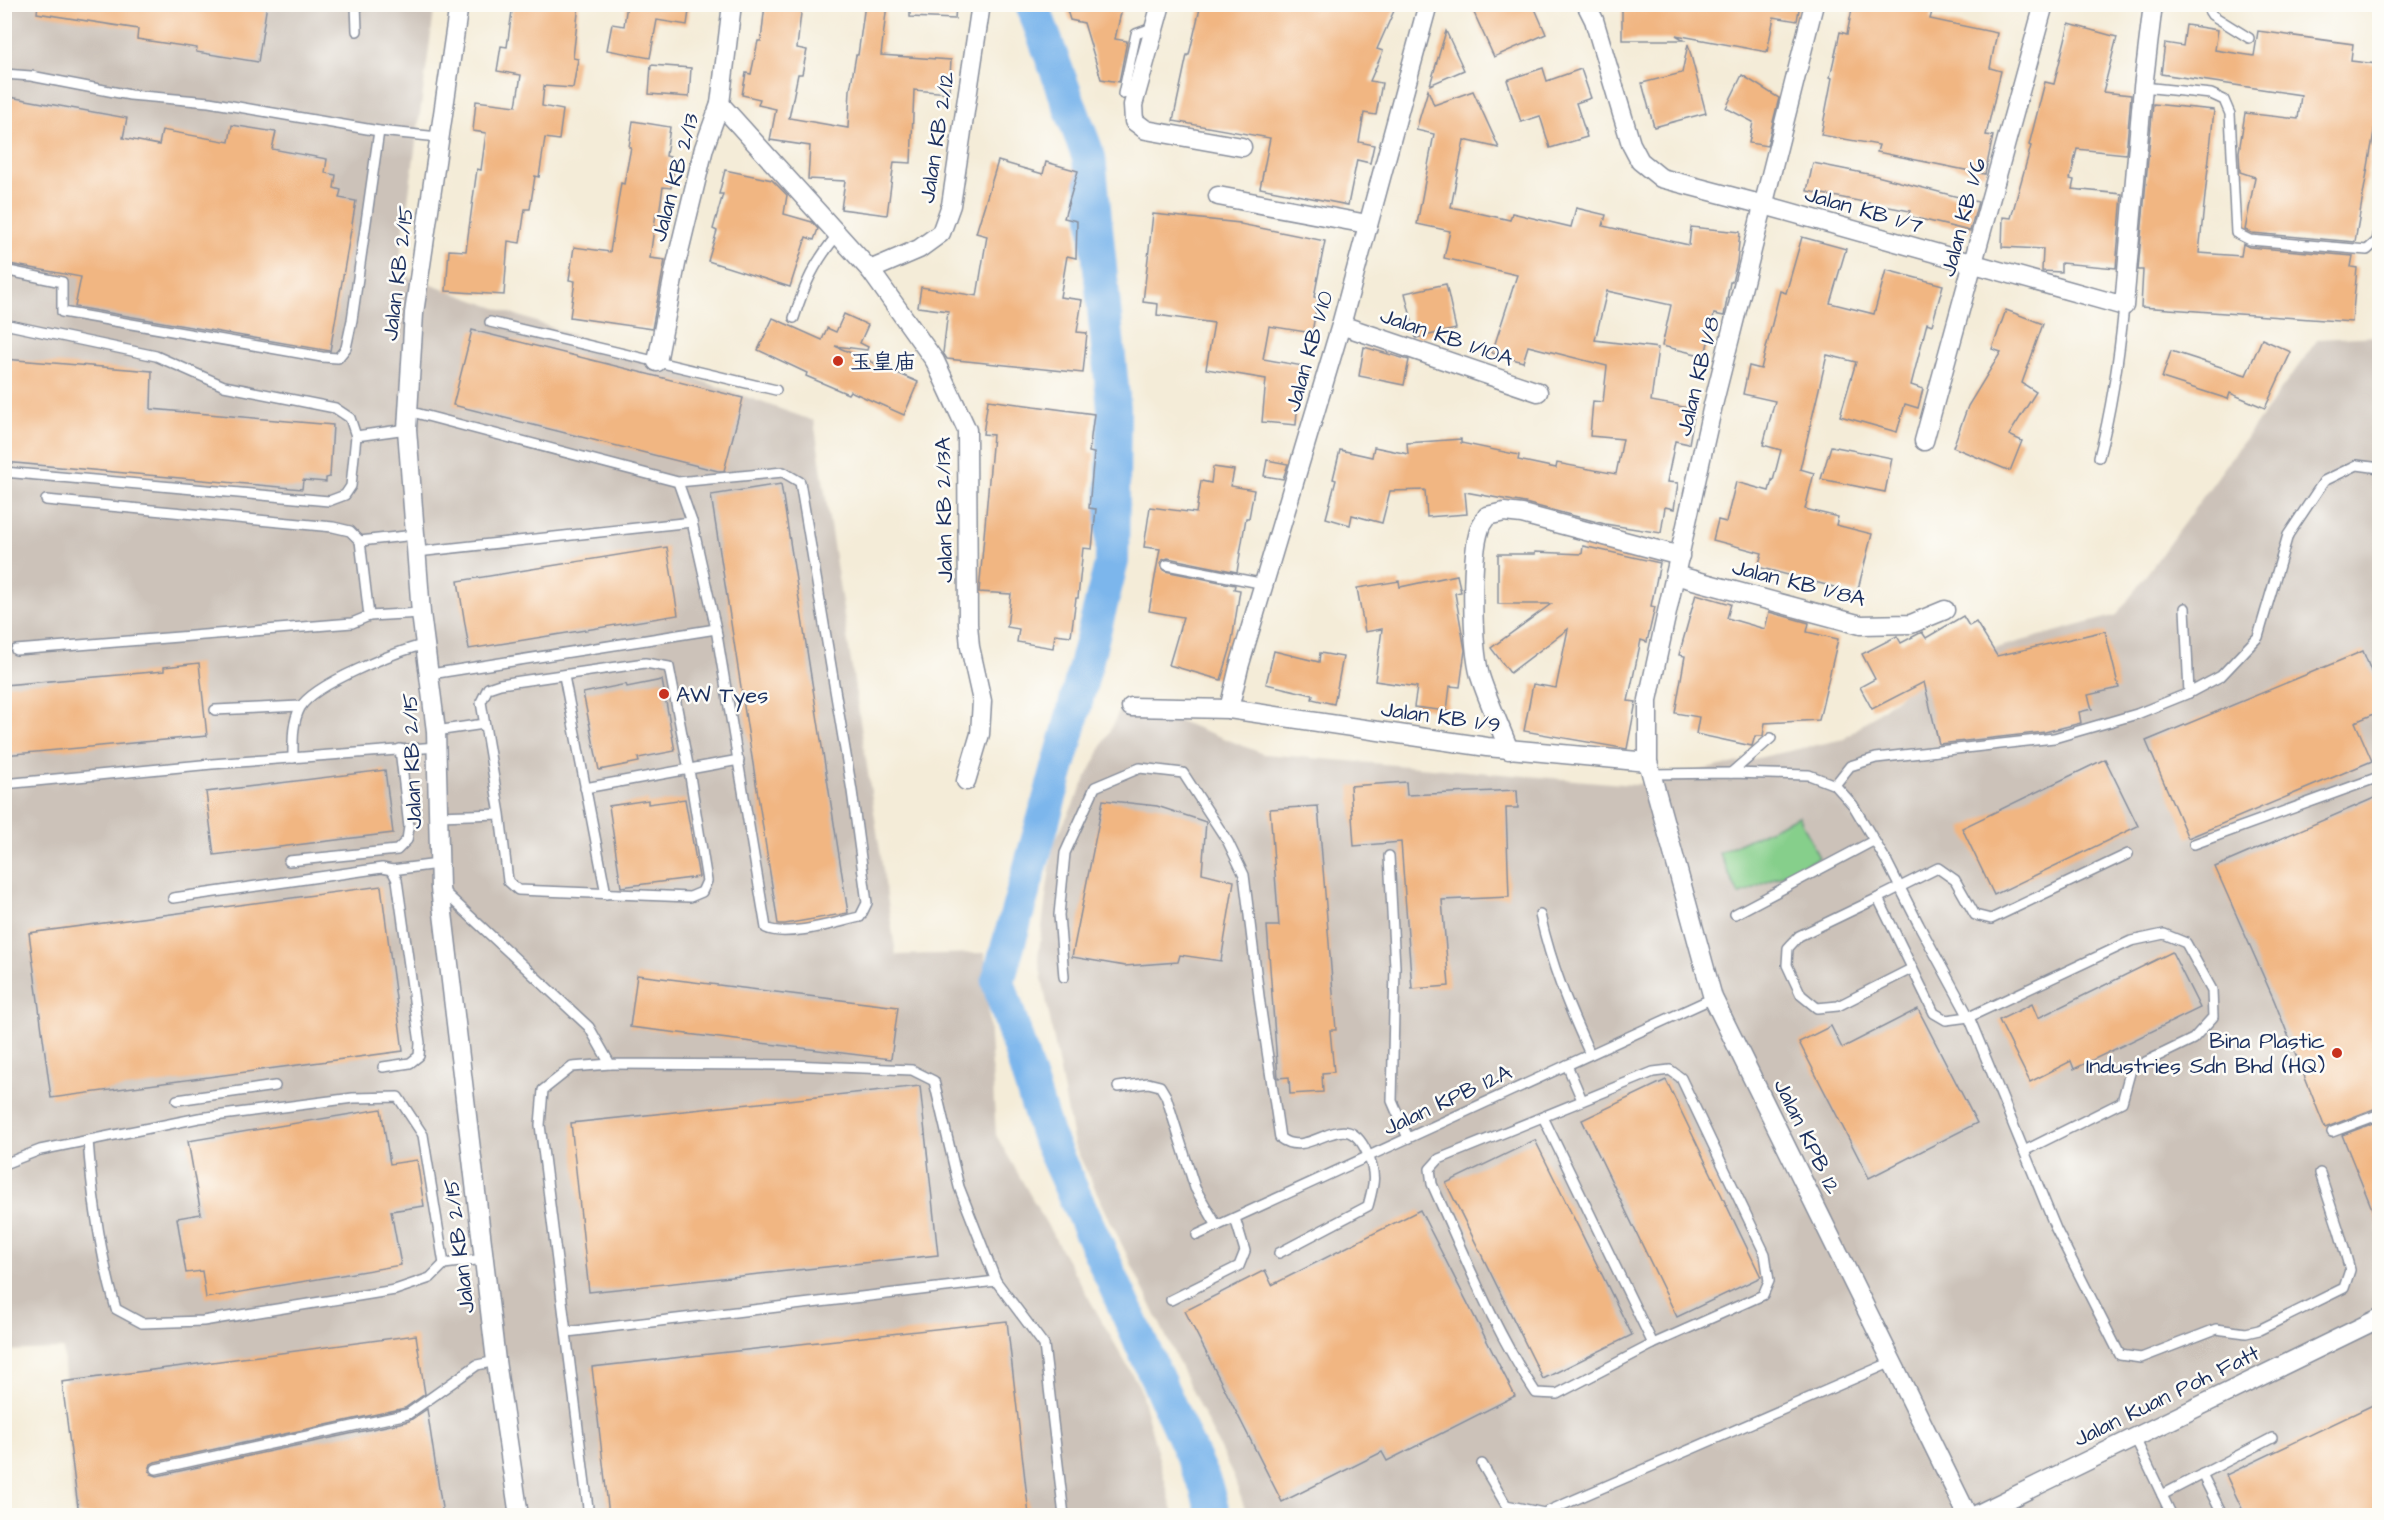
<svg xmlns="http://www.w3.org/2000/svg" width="2384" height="1520" font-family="'Architects Daughter','LXGW WenKai TC',sans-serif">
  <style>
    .industrial { fill: #ccc2b9 }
    .green { fill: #86cf8b; stroke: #507f74; stroke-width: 1.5 }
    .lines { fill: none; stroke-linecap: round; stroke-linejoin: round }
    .river { stroke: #7bb6ec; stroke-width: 34 }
    .building { fill: #f1b682 }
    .service-casing { stroke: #888e9b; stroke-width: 12 }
    .minor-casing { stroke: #888e9b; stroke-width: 21 }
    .service { stroke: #fff; stroke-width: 9 }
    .minor { stroke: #fff; stroke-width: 18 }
    .poi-dot { fill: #c8321e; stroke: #fdfcf7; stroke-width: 2 }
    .labels { text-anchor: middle; stroke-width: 5; stroke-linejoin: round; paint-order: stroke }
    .street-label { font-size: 22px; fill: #1b2f5e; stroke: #fdfcf7 }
    .poi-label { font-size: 22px; fill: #1b2f5e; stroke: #fdfcf7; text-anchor: start }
  </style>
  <rect width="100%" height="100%" fill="#fdfcf7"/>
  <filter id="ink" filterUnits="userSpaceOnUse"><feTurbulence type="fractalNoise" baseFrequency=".0167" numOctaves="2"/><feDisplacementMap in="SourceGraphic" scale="12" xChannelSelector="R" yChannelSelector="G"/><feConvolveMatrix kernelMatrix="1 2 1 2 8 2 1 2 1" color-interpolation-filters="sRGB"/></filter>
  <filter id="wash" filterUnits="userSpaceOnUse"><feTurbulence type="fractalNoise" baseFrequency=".008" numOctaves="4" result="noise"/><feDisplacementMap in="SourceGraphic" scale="24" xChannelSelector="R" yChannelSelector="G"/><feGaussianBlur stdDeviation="1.35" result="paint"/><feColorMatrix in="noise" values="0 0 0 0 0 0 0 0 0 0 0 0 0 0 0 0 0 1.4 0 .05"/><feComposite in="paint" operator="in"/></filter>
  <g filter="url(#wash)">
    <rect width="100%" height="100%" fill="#f4ecd8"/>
    <g class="industrial">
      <polygon points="4,5 435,5 398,273 814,421 896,955 985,953 996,1135 1140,1388 1174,1515 74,1515 63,1349 4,1351"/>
      <polygon points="2379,336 2379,1515 1247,1515 1234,1478 1074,1145 1038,957 1053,845 1125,700 1264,754 1634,785 1844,739 1941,663 2117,615 2318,339"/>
    </g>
    <polygon class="green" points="1799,816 1819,858 1739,895 1719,853"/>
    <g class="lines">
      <polyline class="river" points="1032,4 1089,158 1114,408 1112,561 1068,733 998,981 1047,1135 1206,1487 1214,1516"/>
    </g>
    <g id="blocks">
      <g class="building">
        <polygon points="38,4 267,4 258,62 196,52 197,48 137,39 138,29 37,13"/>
        <polygon points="513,4 579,4 573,58 578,59 573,88 544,86 542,106 563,110 559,140 545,138 539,177 535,176 530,209 525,209 520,243 508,241 504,295 446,291 449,250 466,251 477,169 481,170 486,133 473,131 476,101 516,106 521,75 497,71 501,46 507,47"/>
        <polygon points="627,4 690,4 687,25 657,20 650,58 607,50 612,24 624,26"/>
        <polygon points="765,4 802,4 797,48 807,50 802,74 798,74 789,118 848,128 850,90 856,55 858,55 865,4 887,4 881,55 951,60 949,93 914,90 911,163 894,162 887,215 841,209 845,181 808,179 810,146 770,140 776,109 758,105 760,99 742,95 746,73 751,74 758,41 761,41"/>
        <polygon points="910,4 956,4 955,19 910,17"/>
        <polygon points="1065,4 1123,4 1115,39 1127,41 1119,82 1101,79 1084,23 1070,20"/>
        <polygon points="1201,4 1397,4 1377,49 1383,51 1370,81 1382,83 1376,115 1364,113 1359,142 1374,145 1370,163 1357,160 1348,205 1260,188 1270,138 1173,121 1187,55 1189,55"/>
        <polygon points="1470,4 1533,4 1546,34 1494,57"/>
        <polygon points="1622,4 1800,4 1797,21 1774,17 1767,52 1676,35 1684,40 1622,40"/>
        <polygon points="1853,4 1934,4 1930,19 1997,33 1990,68 2001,71 1986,135 1993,136 1985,174 1877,152 1879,145 1821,135 1832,78 1830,77 1840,32 1847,34"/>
        <polygon points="2069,24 2117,37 2103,92 2131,95 2126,154 2077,149 2070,179 2074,180 2072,189 2122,194 2116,268 2061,263 2061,272 2042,271 2043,249 2002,247 2003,217 2011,218 2031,146 2029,145 2045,82 2054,84"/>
        <polygon points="2186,25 2218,30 2215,50 2254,56 2258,31 2353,44 2351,61 2377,64 2379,103 2355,242 2252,233 2245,230 2255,177 2240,172 2239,152 2245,113 2298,119 2301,95 2161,74 2165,43 2183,46"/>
        <polygon points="1446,31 1464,70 1430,85"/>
        <polygon points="1688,44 1706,113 1654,127 1642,83 1682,73"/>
        <polygon points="651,65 691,68 689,97 649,94"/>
        <polygon points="1543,68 1547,81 1581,69 1591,98 1576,103 1587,137 1550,148 1540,116 1521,122 1507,80"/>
        <polygon points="1742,75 1779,98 1767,146 1749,143 1753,122 1726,108"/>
        <polygon points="1428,90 1434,105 1473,91 1499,148 1464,140 1451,207 1510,220 1512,213 1571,227 1576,208 1606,215 1603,226 1689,245 1691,227 1740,232 1737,262 1732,282 1730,282 1724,316 1714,314 1705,356 1662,346 1671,305 1607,291 1595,340 1658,348 1651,401 1695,409 1689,444 1675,441 1667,482 1678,483 1674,509 1665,507 1661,533 1605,524 1525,503 1465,492 1467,514 1427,517 1425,490 1390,491 1382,523 1352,515 1350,525 1326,518 1336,480 1333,479 1340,450 1372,457 1374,447 1408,454 1407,443 1461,439 1461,443 1519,455 1518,460 1556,468 1557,463 1616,474 1623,439 1590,436 1593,401 1603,402 1607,366 1528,346 1523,362 1492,353 1517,275 1444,258 1450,231 1417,224 1434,134 1416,130"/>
        <polygon points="4,96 127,118 123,138 159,145 162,130 229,142 232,125 276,132 272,149 327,159 325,173 336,175 334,188 341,190 339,198 356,201 330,351 75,307 81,277 4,263"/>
        <polygon points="2153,104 2214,110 2199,253 2241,256 2243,244 2249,247 2353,256 2351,267 2357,268 2352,322 2141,307 2143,270 2138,270"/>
        <polygon points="633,121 670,127 666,156 670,157 667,168 674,169 671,188 663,187 659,214 656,213 650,258 665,260 652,329 570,317 575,281 569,280 574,247 610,252 621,183 624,184 631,147 629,147"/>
        <polygon points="998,161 1043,174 1046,162 1078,171 1064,218 1077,221 1076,258 1067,256 1060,297 1082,300 1077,332 1087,333 1083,373 947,359 943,353 948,311 918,307 921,287 977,296 987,236 976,233"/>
        <polygon points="1813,163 1873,175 1978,202 1970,231 1908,216 1910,211 1807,191"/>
        <polygon points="725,170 772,180 787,195 784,214 812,222 818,229 814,240 806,237 790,287 708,261 717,231 713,229 723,194 719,194"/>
        <polygon points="1153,214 1240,223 1240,224 1325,241 1314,297 1318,298 1312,333 1269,326 1263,359 1309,367 1306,385 1299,384 1296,425 1262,422 1266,379 1206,369 1214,323 1157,315 1158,304 1143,302"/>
        <polygon points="1802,237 1846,249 1830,303 1874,314 1886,270 1943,285 1932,325 1927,323 1911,385 1923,389 1918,408 1905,404 1897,432 1840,416 1856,362 1827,355 1800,469 1814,473 1805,509 1838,517 1836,525 1872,534 1857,593 1758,567 1762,553 1713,540 1718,520 1726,522 1736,482 1769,491 1772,480 1773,481 1781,450 1763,445 1775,401 1743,394 1749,366 1761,369 1780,291 1786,293"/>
        <polygon points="1446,284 1456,329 1416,338 1405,293"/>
        <polygon points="2006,310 2043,324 2022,383 2036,392 2009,435 2022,441 2010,471 1953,447 1968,406 2001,352 1992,349"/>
        <polygon points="844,314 868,325 860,343 868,347 867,350 835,346 918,382 904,415 850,391 848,394 806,376 807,373 758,350 773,318 822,340 827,328 836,332"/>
        <polygon points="472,330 743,398 724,471 718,471 453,405"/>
        <polygon points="2262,339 2291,352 2265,408 2230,393 2228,399 2162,378 2171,351 2246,375"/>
        <polygon points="1364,347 1409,360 1404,385 1359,376"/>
        <polygon points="4,359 152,371 151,409 333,425 330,477 326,478 326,482 303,480 302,489 4,462"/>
        <polygon points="988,400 1094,414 1089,452 1094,453 1089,508 1096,509 1092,549 1083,548 1078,598 1076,598 1071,636 1055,634 1053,648 1017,642 1019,629 1007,627 1011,594 979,592 993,435 983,434"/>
        <polygon points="1831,446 1892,458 1885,492 1821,479"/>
        <polygon points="1267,460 1288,464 1283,479 1264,476"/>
        <polygon points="1213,467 1234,470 1231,486 1254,490 1249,518 1246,518 1237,572 1168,558 1162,560 1160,564 1165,571 1235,585 1234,589 1240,590 1231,647 1221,680 1169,665 1183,617 1149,611 1160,549 1144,547 1150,507 1196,513 1201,481 1211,483"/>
        <polygon points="781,484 848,913 785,924 778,924 711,495"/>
        <polygon points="1583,546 1660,563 1651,606 1655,607 1647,642 1641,640 1628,701 1636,702 1627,749 1524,731 1533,684 1556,688 1568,629 1510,673 1491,648 1551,604 1498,604 1498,554 1535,554 1535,552 1582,554"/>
        <polygon points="667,547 678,615 469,649 458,581"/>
        <polygon points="1457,575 1461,592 1455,593 1465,650 1460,687 1450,686 1447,711 1414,707 1417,687 1375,681 1382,629 1365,632 1357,588 1399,581 1400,587"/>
        <polygon points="1696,594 1731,604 1727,618 1765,629 1769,612 1809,623 1807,632 1838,639 1819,720 1765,723 1763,736 1755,736 1752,746 1696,734 1699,717 1675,713 1685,656 1679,655"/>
        <polygon points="1963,616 1969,626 1976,622 1997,656 2105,631 2119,688 2088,695 2092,709 2079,712 2081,723 2045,732 1939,744 1924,682 1872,709 1860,687 1875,679 1862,654 1897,636 1901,643 1922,632 1926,638"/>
        <polygon points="1274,651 1319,662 1320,653 1343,657 1334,704 1312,699 1313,695 1266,684"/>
        <polygon points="2363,651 2379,691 2379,712 2355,722 2372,761 2188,838 2146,741"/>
        <polygon points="199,663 207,736 4,755 4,685 164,671 164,667"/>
        <polygon points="662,680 675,751 638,758 639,762 599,770 583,693 626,684 627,687"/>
        <polygon points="2105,759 2138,826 1994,895 1962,828"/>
        <polygon points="385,770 393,833 214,855 206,792"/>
        <polygon points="1406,782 1407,795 1517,790 1518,808 1506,808 1509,897 1442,900 1449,986 1412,989 1401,842 1354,846 1350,786"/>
        <polygon points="2379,796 2379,1107 2325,1128 2274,1000 2215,867"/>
        <polygon points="685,799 699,877 621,887 609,806 648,800 648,804"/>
        <polygon points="1103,800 1157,806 1206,822 1202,873 1234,881 1221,961 1180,955 1178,962 1125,966 1072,957"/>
        <polygon points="1318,806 1336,1030 1330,1030 1334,1072 1322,1073 1323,1092 1290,1094 1289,1077 1278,1078 1267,926 1279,926 1270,809"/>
        <polygon points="381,886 403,1051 51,1098 29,933"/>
        <polygon points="2172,952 2200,1008 2074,1069 2071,1061 2030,1082 1999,1020 2032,1004 2038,1018"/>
        <polygon points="637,975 898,1007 891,1059 630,1027"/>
        <polygon points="1918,1009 1977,1123 1869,1178 1799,1042 1831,1026 1842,1048"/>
        <polygon points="1666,1080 1761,1277 1677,1317 1582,1120"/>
        <polygon points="920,1086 938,1255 589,1292 571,1123"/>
        <polygon points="381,1109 390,1164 417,1160 424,1206 391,1211 401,1265 206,1298 202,1271 186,1273 177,1218 201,1214 188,1141"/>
        <polygon points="2379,1121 2379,1226 2342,1135"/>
        <polygon points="1535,1140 1632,1335 1543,1379 1446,1183"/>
        <polygon points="1420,1210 1515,1396 1387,1461 1382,1452 1282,1502 1185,1311 1265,1270 1272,1285"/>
        <polygon points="1007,1321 1029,1515 609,1515 592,1367"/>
        <polygon points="416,1335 425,1394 405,1408 155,1462 151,1464 149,1470 151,1474 157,1476 409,1421 427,1409 443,1515 79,1515 62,1382"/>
        <polygon points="2379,1402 2379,1515 2245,1515 2226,1475"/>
      </g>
    </g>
  </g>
  <g filter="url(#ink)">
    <use href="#blocks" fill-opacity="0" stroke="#888e9b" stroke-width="1.5"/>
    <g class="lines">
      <g class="service-casing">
        <g id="service">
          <polyline points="356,4 357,31"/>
          <polyline points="2205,4 2212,15 2249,38"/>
          <polyline points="4,74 31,76 130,95 209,102 379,131 439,137"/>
          <polyline points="2143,87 2211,94 2224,100 2230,114 2236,233 2250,240 2367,250 2377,241 2380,228"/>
          <polyline points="1123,94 1136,34 1155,27"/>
          <polyline points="4,270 62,282 62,312 322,357 338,358 346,348 352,320 379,131"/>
          <path d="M794,318c11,-35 20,-54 43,-83"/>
          <polyline points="490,322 776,390"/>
          <polyline points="4,324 156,356 224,386 335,408 350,418 356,436 407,429"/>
          <path d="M408,411l270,71 105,-10 17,10 52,309 15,112 -7,14c-23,5 -74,21 -94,11l-50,-299 -24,-107 -14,-40"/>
          <path d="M2099,457c13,-50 20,-99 25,-151"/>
          <polyline points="4,472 329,501 345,495 351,486 356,436"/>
          <polyline points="46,500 333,527 350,531 360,541 369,616"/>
          <polyline points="360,541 415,535"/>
          <polyline points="417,552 692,522"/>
          <polyline points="1167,565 1265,584"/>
          <polyline points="2185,608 2189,693"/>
          <polyline points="16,650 352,623 369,616 421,613"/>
          <polyline points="431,674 716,629"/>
          <polyline points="564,676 606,894"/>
          <polyline points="215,710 300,706"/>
          <polyline points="436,731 484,724"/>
          <path d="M293,758c0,-17 -1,-35 7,-50 13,-24 98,-57 126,-64"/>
          <polyline points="1731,773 1771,738"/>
          <polyline points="1650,774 1731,773 1809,775 1835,785 1853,805 1887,862 1919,925 1969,1017 2056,1229 2120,1355 2141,1358 2216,1329 2246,1333 2259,1330 2344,1288 2350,1270 2339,1231 2320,1173"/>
          <polyline points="4,784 212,764 437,747"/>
          <polyline points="1835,785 1850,766 1876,758 2054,738 2137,714 2189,693 2221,676 2258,637 2288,535 2324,481 2357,465 2380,468"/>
          <polyline points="585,788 739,760"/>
          <polyline points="438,816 500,814 508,881 518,890 690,897 702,892 707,881 689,770 669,667 645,663 500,684 488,688 481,702 500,814"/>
          <polyline points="2194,844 2376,778 2380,773"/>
          <polyline points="1389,856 1395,967 1392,1101 1408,1138"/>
          <polyline points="289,861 397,850 407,840 409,827 400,749"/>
          <polyline points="441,889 589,1027 610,1064 790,1065 912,1070 934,1081 959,1187 996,1281 1044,1345 1064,1516"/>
          <polyline points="173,898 382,868 392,870 438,864"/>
          <polyline points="1878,898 1799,936 1788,948 1787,965 1801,995 1817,1008 1838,1006 1911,969"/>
          <polyline points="1735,914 1873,841"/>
          <path d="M1540,915c12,52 28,91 50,139"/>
          <path d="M1064,977l-5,-62 6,-62 30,-66 45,-19 43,5 45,69 16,33 16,129 20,134c31,24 65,-37 87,15 10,22 7,31 1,53l-89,47"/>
          <polyline points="1567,1065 1582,1100"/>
          <polyline points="383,1067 410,1063 419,1056 420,1043 397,880 392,870"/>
          <path d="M1670,1070l11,8 84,176 4,27 -6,14 -110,49 -96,50 -21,-1c-43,-64 -72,-139 -104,-209l-2,-15 9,-10 214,-87z"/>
          <polyline points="1118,1087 1148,1083 1160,1086 1166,1096 1195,1188 1217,1226"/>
          <polyline points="177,1100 275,1086"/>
          <polyline points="1543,1117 1653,1344"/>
          <polyline points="2332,1132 2380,1114"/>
          <path d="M88,1140c4,56 12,114 28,169l26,14 61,-2 192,-31 35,-12 14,-14 40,-5"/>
          <polyline points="2024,1151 2122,1102 2131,1069 2193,1039 2213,1017 2212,990 2186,943 2164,934 2131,941 1969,1017 1946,1020 1934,1013 1878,898 1938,868 1955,880 1975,915 1991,919 2128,854"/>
          <polyline points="4,1164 40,1150 199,1118 353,1098 398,1097 423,1135 444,1264"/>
          <polyline points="1197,1235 1713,998"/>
          <polyline points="1171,1300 1239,1266 1245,1251 1235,1218"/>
          <polyline points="567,1332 996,1281"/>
          <polyline points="2134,1436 2172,1516"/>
          <polyline points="1482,1464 1506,1505 1544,1513 1892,1362"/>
          <polyline points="156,1469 408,1414 477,1365 496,1361"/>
          <polyline points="2202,1474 2223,1516"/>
          <polyline points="2162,1495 2272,1438"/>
          <polyline points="589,1516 540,1125 543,1090 572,1067 610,1064"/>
        </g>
      </g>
      <g class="minor-casing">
        <g id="minor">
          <polyline points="459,4 414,313 407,429 421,613 436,731 440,888 496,1361 519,1516"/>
          <polyline points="1161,4 1133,105 1134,121 1146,130 1242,147"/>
          <polyline points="1586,4 1594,20 1631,144 1640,161 1661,178 1764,205 2124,306 2143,87 2153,4"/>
          <polyline points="1814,4 1713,405 1675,575 1648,700 1648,762 1713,998 1968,1516"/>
          <polyline points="720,104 870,270 935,361 967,430 968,624 970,647 982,701 980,734 966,781"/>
          <polyline points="1218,196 1367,224"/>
          <polyline points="870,270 919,249 941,233 951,205 981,4"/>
          <polyline points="1341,325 1538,392"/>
          <polyline points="657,362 676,264 704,148 720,104 732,4"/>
          <polyline points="1924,441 2044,4"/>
          <polyline points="1675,575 1861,625 1911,624 1945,610"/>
          <polyline points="1131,707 1229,709 1487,747 1648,762"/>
          <polyline points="1229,709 1239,667 1341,325 1428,4"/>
          <path d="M1509,750c-9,-24 -21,-49 -29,-74 -8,-29 -10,-120 0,-148 1,-4 5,-8 7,-12l17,-4 18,2 158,42"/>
          <polyline points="1974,1516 2380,1318"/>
        </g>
      </g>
      <use href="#service" class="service"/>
      <use href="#minor" class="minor"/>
    </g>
  </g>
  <g class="poi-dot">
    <circle cx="838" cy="361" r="6"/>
    <circle cx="664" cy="694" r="6"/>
    <circle cx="2337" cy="1053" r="6"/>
  </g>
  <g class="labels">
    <g class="street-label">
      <text transform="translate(936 137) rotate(-81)" y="8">Jalan KB 2/12</text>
      <text transform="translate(674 177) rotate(-75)" y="8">Jalan KB 2/13</text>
      <text transform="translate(1864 209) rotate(16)" y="8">Jalan KB 1/7</text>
      <text transform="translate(1962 217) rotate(-75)" y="8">Jalan KB 1/6</text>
      <text transform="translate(397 273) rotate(-83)" y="8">Jalan KB 2/15</text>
      <text transform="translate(1447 336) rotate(19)" y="8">Jalan KB 1/10A</text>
      <text transform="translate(1308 351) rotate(-74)" y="8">Jalan KB 1/10</text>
      <text transform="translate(1697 376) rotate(-76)" y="8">Jalan KB 1/8</text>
      <text transform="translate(943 510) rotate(-91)" y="8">Jalan KB 2/13A</text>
      <text transform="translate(1799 582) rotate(14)" y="8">Jalan KB 1/8A</text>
      <text transform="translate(1441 716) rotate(8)" y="8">Jalan KB 1/9</text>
      <text transform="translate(411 761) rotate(-92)" y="8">Jalan KB 2/15</text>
      <text transform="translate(1447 1099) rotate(-25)" y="8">Jalan KPB 12A</text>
      <text transform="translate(1808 1136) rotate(64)" y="8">Jalan KPB 12</text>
      <text transform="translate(458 1246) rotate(-97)" y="8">Jalan KB 2/15</text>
      <text transform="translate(2166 1395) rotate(-26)" y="8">Jalan Kuan Poh Fatt</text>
    </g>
    <g class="poi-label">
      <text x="850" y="369">玉皇庙</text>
      <text x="676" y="702">AW Tyes</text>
      <text x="2325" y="1048" text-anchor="end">Bina Plastic<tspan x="2325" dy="25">Industries Sdn Bhd (HQ)</tspan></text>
    </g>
  </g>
  <rect width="2384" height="1520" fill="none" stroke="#fdfcf7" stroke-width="24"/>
</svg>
